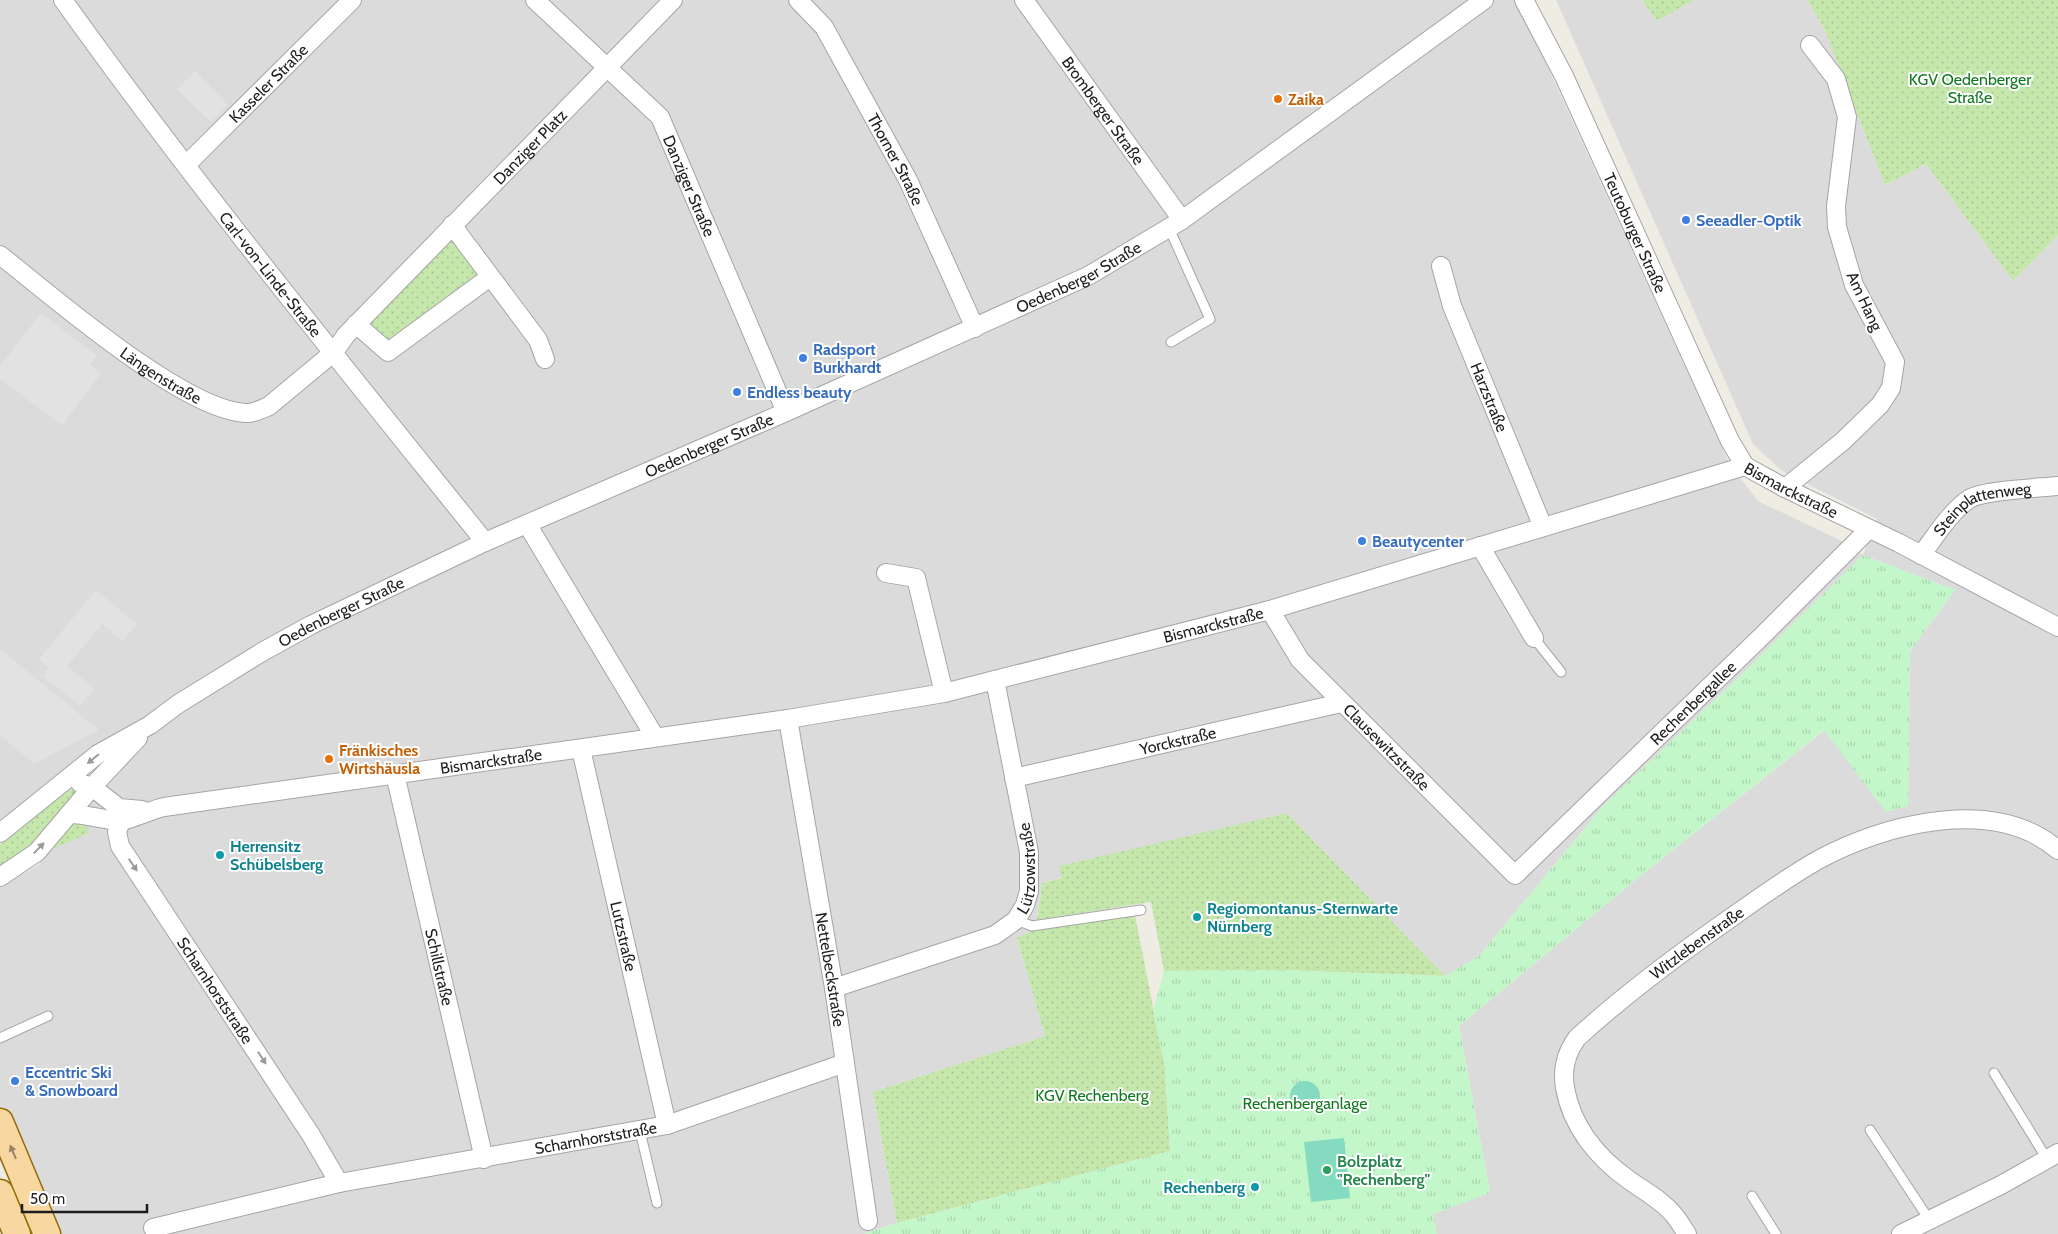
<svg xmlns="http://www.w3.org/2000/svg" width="2058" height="1234" font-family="Cabin,sans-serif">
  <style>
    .residential { fill: #dcdbdb }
    .grass { fill: url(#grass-dots) }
    .park { fill: url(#park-tufts) }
    .pitch { fill: #85dbbf }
    .parking { fill: #e2e2e2 }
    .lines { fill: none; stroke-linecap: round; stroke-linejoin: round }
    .lane-casing { stroke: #a5a5a5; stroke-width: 11 }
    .street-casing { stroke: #a5a5a5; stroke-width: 20 }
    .primary-casing { stroke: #926c06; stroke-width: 29 }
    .lane { stroke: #fff; stroke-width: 9 }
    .street { stroke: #fff; stroke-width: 18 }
    .primary { stroke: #f8d7a0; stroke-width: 26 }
    .oneway { fill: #9a9a9a }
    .oneway2 { fill: #968466 }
    .food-dot { fill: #e8710a; stroke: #fff; stroke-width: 2 }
    .shop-dot { fill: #3f7fe0; stroke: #fff; stroke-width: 2 }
    .culture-dot { fill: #0f9aa8; stroke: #fff; stroke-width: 2 }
    .leisure-dot { fill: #2e9e5b; stroke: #fff; stroke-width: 2 }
    .labels { text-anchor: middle; stroke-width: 4; stroke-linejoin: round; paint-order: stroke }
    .park-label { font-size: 16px; fill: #10781f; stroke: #fff }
    .street-label { font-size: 16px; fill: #1e1e1e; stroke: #fff }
    .food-label { font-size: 16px; font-weight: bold; fill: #c56008; stroke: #fff; text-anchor: start }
    .shop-label { font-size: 16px; font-weight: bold; fill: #366cbe; stroke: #fff; text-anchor: start }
    .culture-label { font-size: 16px; font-weight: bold; fill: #0d838f; stroke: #fff; text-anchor: start }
    .leisure-label { font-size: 16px; font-weight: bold; fill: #27864d; stroke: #fff; text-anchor: start }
  </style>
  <defs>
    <pattern id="grass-dots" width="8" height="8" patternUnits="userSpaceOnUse" patternTransform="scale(1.25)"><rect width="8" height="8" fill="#c5e7ac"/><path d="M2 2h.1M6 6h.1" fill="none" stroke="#a9c694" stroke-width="1.8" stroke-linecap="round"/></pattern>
    <pattern id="park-tufts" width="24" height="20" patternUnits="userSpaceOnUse" patternTransform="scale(1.25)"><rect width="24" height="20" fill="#c3f7ca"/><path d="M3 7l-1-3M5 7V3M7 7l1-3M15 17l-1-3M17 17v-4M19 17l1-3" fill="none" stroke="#a7d3ad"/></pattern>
  </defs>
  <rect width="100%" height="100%" fill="#efece4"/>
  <polygon class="residential" points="0,0 1517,0 1730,465 1758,501 1850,545 1863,555 1877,519 1782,471 1753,444 1556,0 1642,0 1657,21 1694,0 1808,0 1826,33 1886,185 1926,164 2013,281 2058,235 2058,1234 1437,1234 1432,1214 1490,1192 1459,1026 1639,877 1825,730 1886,811 1908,806 1910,651 1955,590 1863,555 1741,675 1604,805 1479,956 1445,976 1287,813 1042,883 1035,929 1017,939 1045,1036 873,1092 897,1223 864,1234 54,1234 0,1108 0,887 39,865 71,786 0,840"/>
  <g class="grass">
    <polygon points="1642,0 1694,0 1657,21"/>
    <polygon points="1808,0 2058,0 2058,235 2013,281 1926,164 1885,185 1826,33"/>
    <polygon points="453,239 477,273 476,278 389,341 383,341 369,327 369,318 442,241"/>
    <polygon points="75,789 78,792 36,841 0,868 0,845 64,792"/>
    <polygon points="1287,813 1445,976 1279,970 1164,971 1151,902 1037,920 1042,883 1062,878 1059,866"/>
    <polygon points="85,822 89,833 50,850 73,823"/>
    <polygon points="1135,915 1165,1068 1170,1151 897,1223 873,1092 1045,1036 1017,938 1035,929"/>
  </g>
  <polygon class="park" points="1863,555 1955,590 1910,651 1908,806 1886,812 1824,730 1639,877 1459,1026 1490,1193 1433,1214 1437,1234 864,1234 897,1223 1170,1151 1165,1068 1153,1011 1164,971 1279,970 1445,976 1479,956 1604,805 1741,675"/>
  <g class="pitch">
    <circle cx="1305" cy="1096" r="15"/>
    <polygon points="1344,1138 1350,1198 1311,1202 1304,1142"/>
  </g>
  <g class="parking">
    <polygon points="195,71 228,105 211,122 177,89"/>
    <polygon points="41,313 97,356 90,365 101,374 62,425 0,379 0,366"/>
    <polygon points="96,590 137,624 123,641 102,624 67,666 94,689 80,706 43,676 49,668 39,659"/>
    <polygon points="0,649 99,730 34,764 0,735"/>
  </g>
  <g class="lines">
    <g class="lane-casing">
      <g id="lane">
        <polyline points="1169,228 1210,319 1171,342"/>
        <polyline points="1534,638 1561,672"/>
        <polyline points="1016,920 1032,926 1141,910"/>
        <polyline points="0,1038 48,1016"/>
        <polyline points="1994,1073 2047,1159"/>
        <polyline points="1870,1130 1930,1221"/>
        <polyline points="640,1131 657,1203"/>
        <polyline points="1752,1196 1776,1234"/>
      </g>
    </g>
    <g class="street-casing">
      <g id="street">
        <path id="s1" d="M63,0c133,186 279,364 422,542"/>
        <path id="s2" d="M535,0l125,117 126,295"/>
        <path id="s3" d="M798,0l26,27 84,153 67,148"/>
        <path id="s4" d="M1024,0l158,220"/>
        <path id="s5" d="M1524,0l40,76 166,365 15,25"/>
        <path id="s6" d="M186,165l166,-165"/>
        <polyline points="452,225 538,340 545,359"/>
        <path id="s7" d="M0,255c51,40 185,157 247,158 8,0 15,-4 22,-7l65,-54 12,-17 327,-335"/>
        <path id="s8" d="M1441,266l11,40 91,221"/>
        <polyline points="356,324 388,352 490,277"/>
        <polyline points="1785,488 1843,441 1880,405 1891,388 1895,362 1854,285 1837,227 1836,206 1847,117 1836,79 1810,45"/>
        <polyline points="527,524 655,737"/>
        <polyline points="1480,546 1534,638"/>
        <path id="s9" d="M1921,555c14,-18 29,-43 48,-56 15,-9 70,-11 89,-13"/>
        <polyline points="886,573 916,578 944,693"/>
        <path id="s10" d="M1270,610l30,50 215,215 249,-241 104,-104"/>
        <path id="s11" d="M788,719l46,269 34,233"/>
        <path id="s12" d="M581,749l86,376"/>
        <path id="s13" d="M395,774l89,385"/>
        <path id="s14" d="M1014,778l327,-75"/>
        <polyline points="80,783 92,787 119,808 142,810"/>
        <path id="s15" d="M69,814c18,0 34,6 51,7 8,0 33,-12 44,-14l624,-88 156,-26 326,-83 475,-144 40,22 114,55 159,84"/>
        <path id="s16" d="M121,821l-4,11 3,14 191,289 28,48"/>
        <path id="s17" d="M0,833l98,-79 52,-29 28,-21 84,-52 49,-27 174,-83 301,-130 302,-136 94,-56 302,-220"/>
        <polyline points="0,877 37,852 92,787 138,738"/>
        <path id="s18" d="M834,988l161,-53 21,-15 9,-15 4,-14v-39l-34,-172"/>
        <path id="s19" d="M153,1228l186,-45 328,-58 178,-62"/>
        <path id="s20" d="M1687,1234c-4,-6 -8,-13 -13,-19 -12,-15 -30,-24 -45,-35 -31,-22 -57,-53 -64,-92 -3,-18 1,-35 12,-50 48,-44 102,-84 155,-121 28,-20 56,-40 86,-57 66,-36 176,-65 240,-10"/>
        <polyline points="1901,1234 2001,1185 2058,1153"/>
      </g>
    </g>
    <g class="primary-casing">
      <g id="primary">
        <polyline points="0,1122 47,1234"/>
        <polyline points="0,1193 17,1234"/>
      </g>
    </g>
    <use href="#lane" class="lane"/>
    <use href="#street" class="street"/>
    <use href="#primary" class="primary"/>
  </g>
  <defs><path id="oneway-solid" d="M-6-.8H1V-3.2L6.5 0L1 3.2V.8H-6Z" transform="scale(1.25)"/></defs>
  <g class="oneway">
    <use href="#oneway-solid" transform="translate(93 759) rotate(141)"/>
    <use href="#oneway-solid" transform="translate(39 848) rotate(-46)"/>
    <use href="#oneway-solid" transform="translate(133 865) rotate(56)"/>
    <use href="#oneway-solid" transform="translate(262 1058) rotate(57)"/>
  </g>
  <use class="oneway2" href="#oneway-solid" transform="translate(13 1152) rotate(-113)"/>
  <g class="food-dot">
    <circle cx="1278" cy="99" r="5"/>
    <circle cx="329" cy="759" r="5"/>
  </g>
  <g class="shop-dot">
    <circle cx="1686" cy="220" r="5"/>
    <circle cx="803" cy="358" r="5"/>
    <circle cx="737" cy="392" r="5"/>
    <circle cx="1362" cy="541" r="5"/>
    <circle cx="15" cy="1081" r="5"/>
  </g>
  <g class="culture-dot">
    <circle cx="220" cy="855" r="5"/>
    <circle cx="1197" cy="917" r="5"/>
    <circle cx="1255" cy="1187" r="5"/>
  </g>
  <circle class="leisure-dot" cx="1327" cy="1170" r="5"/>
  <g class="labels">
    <g class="park-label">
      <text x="1970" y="85">KGV Oedenberger<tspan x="1970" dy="18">Straße</tspan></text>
      <text x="1092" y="1101">KGV Rechenberg</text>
      <text x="1305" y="1109">Rechenberganlage</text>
    </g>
    <g class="street-label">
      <text dy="6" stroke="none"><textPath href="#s6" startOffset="116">Kasseler Straße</textPath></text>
      <text dy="6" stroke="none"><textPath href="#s4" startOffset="136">Bromberger Straße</textPath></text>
      <text dy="6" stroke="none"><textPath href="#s7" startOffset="688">Danziger Platz</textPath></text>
      <text dy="6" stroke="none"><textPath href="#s3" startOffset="188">Thorner Straße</textPath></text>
      <text dy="6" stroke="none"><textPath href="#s2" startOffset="246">Danziger Straße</textPath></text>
      <text dy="6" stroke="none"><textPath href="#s5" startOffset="258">Teutoburger Straße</textPath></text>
      <text dy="6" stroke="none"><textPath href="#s1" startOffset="344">Carl-von-Linde-Straße</textPath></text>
      <text dy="6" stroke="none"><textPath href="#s17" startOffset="1218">Oedenberger Straße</textPath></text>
      <text transform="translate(1865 301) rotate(65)" y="6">Am Hang</text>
      <text dy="6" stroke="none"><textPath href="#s7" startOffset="201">Längenstraße</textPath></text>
      <text dy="6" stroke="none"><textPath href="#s8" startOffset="140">Harzstraße</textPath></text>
      <text dy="6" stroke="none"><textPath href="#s17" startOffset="812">Oedenberger Straße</textPath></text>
      <text dy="6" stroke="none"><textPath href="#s15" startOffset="1771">Bismarckstraße</textPath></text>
      <text dy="6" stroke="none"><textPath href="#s9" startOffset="82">Steinplattenweg</textPath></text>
      <text dy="6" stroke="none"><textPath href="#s17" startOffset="408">Oedenberger Straße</textPath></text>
      <text dy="6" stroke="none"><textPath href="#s15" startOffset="1164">Bismarckstraße</textPath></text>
      <text dy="6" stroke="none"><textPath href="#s10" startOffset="610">Rechenbergallee</textPath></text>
      <text dy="6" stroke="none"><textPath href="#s14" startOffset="168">Yorckstraße</textPath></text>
      <text dy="6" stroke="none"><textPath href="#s10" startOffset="181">Clausewitzstraße</textPath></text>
      <text dy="6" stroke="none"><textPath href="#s15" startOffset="428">Bismarckstraße</textPath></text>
      <text dy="6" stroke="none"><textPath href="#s18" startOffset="250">Lützowstraße</textPath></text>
      <text dy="6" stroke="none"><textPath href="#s12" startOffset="192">Lutzstraße</textPath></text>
      <text dy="6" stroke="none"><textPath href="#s20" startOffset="401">Witzlebenstraße</textPath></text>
      <text dy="6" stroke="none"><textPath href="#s13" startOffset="198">Schillstraße</textPath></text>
      <text dy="6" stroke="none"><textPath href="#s11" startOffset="254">Nettelbeckstraße</textPath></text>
      <text dy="6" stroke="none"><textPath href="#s16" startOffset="199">Scharnhorststraße</textPath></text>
      <text dy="6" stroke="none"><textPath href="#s19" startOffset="452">Scharnhorststraße</textPath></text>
    </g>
    <g class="food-label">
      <text x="1288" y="105">Zaika</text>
      <text x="339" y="756">Fränkisches<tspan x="339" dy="18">Wirtshäusla</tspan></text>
    </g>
    <g class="shop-label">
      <text x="1696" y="226">Seeadler-Optik</text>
      <text x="813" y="355">Radsport<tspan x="813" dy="18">Burkhardt</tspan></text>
      <text x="747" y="398">Endless beauty</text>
      <text x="1372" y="547">Beautycenter</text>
      <text x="25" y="1078">Eccentric Ski<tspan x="25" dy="18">&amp; Snowboard</tspan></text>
    </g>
    <g class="culture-label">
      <text x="230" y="852">Herrensitz<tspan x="230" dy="18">Schübelsberg</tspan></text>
      <text x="1207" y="914">Regiomontanus-Sternwarte<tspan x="1207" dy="18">Nürnberg</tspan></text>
      <text x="1245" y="1193" text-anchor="end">Rechenberg</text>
    </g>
    <g class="leisure-label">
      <text x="1337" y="1167">Bolzplatz<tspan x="1337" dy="18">"Rechenberg"</tspan></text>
    </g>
  </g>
  <path d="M22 1204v8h125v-8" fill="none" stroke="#1e1e1e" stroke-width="2.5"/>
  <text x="30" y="1204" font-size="15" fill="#1e1e1e" stroke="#ffffff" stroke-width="4" paint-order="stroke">50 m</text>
</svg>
